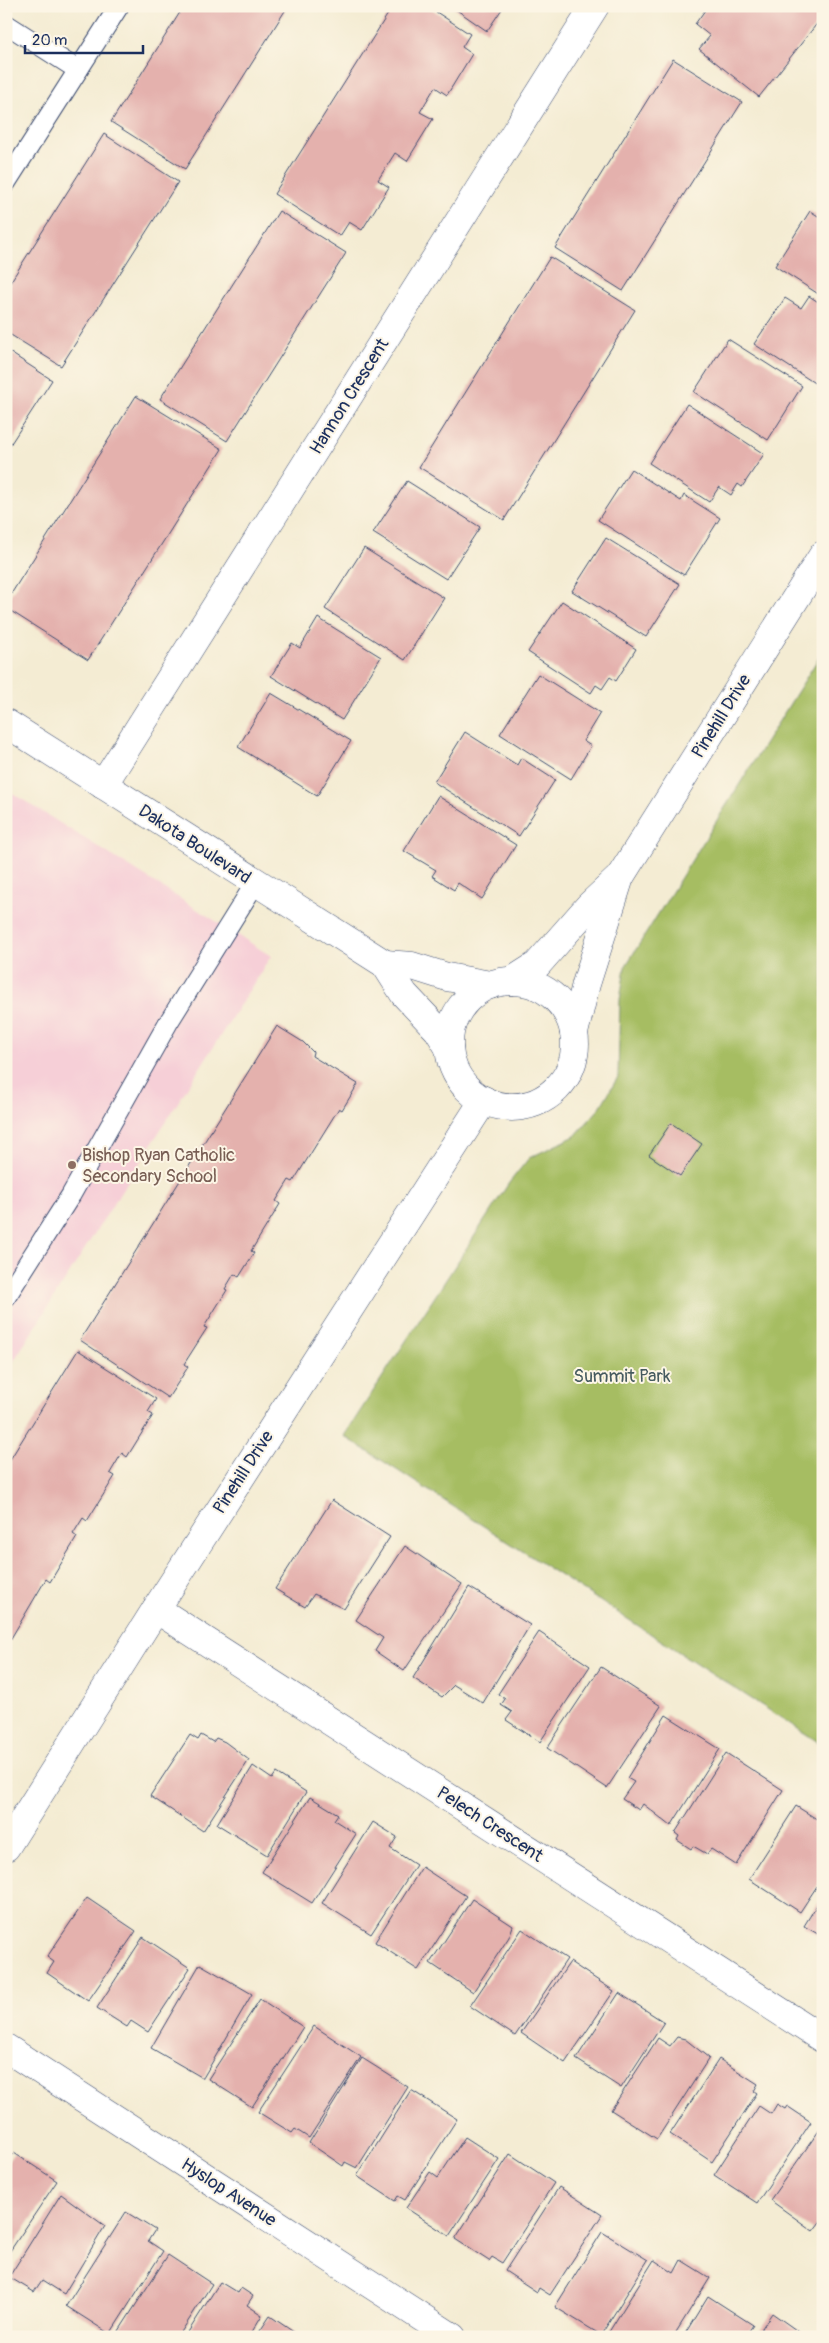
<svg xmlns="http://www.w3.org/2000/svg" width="829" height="2343" font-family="Pangolin,sans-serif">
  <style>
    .built { fill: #f6cfd7 }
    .green { fill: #a6bd62; stroke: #607660 }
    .building { fill: #e4b1ad }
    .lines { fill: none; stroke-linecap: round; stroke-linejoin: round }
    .lane-casing { stroke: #3c4b70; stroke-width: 21 }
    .street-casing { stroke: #3c4b70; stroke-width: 29 }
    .lane { stroke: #fff; stroke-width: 19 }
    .street { stroke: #fff; stroke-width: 28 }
    .education-dot { fill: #8d6e63; stroke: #fcf5e5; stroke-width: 2 }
    .labels { text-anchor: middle; stroke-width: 4; stroke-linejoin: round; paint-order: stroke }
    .street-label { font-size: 18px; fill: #1b2f5e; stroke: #fcf5e5 }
    .education-label { font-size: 18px; fill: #785e54; stroke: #fcf5e5; text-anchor: start }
    .park-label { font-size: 18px; fill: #455a5f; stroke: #fcf5e5 }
  </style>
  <rect width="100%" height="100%" fill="#fcf5e5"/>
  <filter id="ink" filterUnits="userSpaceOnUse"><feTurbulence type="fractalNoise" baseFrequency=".02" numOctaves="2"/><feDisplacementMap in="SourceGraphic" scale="10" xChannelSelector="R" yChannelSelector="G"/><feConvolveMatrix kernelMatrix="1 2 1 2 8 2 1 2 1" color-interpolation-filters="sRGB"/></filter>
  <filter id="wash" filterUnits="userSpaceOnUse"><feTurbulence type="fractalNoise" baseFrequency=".0096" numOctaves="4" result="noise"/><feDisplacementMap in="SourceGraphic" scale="20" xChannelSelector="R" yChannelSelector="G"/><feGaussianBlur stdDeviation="1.12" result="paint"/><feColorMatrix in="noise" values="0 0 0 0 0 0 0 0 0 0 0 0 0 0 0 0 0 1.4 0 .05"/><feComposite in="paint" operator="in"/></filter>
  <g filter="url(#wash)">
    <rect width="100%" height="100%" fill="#f4ecd3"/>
    <polygon class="built" points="6,789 271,956 6,1373"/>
    <polygon class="green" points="823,651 823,1745 344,1436 509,1183 529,1158 575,1136 599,1109 618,1077 620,1000 625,967"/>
    <g id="blocks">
      <g class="building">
        <polygon points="184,6 288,6 185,169 111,122"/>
        <polygon points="393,6 427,6 470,34 462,47 472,54 447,95 435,87 420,112 433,119 407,161 395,153 378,180 389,187 362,230 349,222 340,236 274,194"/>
        <polygon points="451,6 504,6 487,31"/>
        <polygon points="708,6 823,6 823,16 759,97 699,49 710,36 695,24"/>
        <polygon points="673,59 742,102 623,291 555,248"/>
        <polygon points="104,134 178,182 61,366 6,332 6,289"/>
        <polygon points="279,211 346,253 227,441 160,399"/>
        <polygon points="810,211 823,219 823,297 775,266"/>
        <polygon points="550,257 635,310 504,520 419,467"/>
        <polygon points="809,296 823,305 823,373 816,384 754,344 785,298 801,308"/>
        <polygon points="728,339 802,386 768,440 694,392"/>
        <polygon points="6,350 52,380 6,451"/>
        <polygon points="136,396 222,449 88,660 6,608 6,602"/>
        <polygon points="687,404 764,454 742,487 738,484 731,495 719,487 709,502 649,463"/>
        <polygon points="631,469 681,501 684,495 720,518 684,575 598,520"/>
        <polygon points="407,481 480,527 446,579 373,533"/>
        <polygon points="606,538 680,584 646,637 572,591"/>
        <polygon points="364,548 444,598 405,660 325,609"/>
        <polygon points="562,601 636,649 616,681 610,677 602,689 596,685 591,693 528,652"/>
        <polygon points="318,618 381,657 342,720 271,676 292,643 300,648"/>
        <polygon points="538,674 600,713 583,741 591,746 571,779 500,734"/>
        <polygon points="271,693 351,741 317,796 238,747"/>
        <polygon points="465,732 517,765 521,758 555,780 519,836 434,782"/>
        <polygon points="438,796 516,845 482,899 458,883 454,890 432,876 436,870 404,851"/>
        <polygon points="277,1026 303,1042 313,1052 312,1056 358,1084 342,1110 339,1108 293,1182 289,1180 276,1201 280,1204 251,1251 254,1253 239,1277 234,1274 225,1289 227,1290 204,1327 207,1328 184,1364 188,1367 168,1398 80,1340"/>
        <polygon points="671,1123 702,1144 680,1176 649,1155"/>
        <polygon points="78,1350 156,1399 148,1412 153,1415 127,1457 122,1453 110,1473 115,1476 87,1521 83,1518 73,1534 77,1537 50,1582 46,1579 10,1640 6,1637 6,1466"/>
        <polygon points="332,1500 390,1537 344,1609 314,1594 305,1607 275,1589"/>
        <polygon points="405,1546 462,1584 404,1671 375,1651 383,1638 356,1620"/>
        <polygon points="469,1587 530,1625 483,1703 454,1685 442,1697 413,1678"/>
        <polygon points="539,1632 590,1666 540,1742 506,1720 512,1712 501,1705 505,1699 498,1694"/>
        <polygon points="601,1667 661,1706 607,1788 547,1748"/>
        <polygon points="666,1715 720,1749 671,1826 643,1804 639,1810 622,1799 634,1782 627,1778"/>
        <polygon points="190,1735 198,1740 201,1735 213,1742 216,1738 225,1742 249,1760 203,1831 150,1796"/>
        <polygon points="726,1753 783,1790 736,1865 711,1849 707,1854 693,1846 691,1849 677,1840 679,1836 675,1833"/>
        <polygon points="253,1766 272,1779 276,1773 306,1792 267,1855 217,1824"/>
        <polygon points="310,1797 338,1814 334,1820 356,1834 312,1903 262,1872"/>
        <polygon points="796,1806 823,1823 823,1877 800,1912 749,1879"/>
        <polygon points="373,1822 397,1837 390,1848 416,1865 371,1934 322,1903"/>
        <polygon points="422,1867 466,1896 418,1970 375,1942"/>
        <polygon points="823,1895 823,1937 804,1926"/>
        <polygon points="87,1898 136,1931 88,2001 47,1973 54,1962 47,1957"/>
        <polygon points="472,1899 513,1926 509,1937 473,1992 430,1963"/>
        <polygon points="522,1929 567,1959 515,2036 470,2006"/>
        <polygon points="143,1937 190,1968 148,2032 131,2021 127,2027 97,2008"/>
        <polygon points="570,1962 614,1991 565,2063 521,2033"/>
        <polygon points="200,1964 252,1994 203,2078 151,2048"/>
        <polygon points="619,1993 664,2022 621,2088 576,2059"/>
        <polygon points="260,1999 303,2027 252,2107 208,2079"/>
        <polygon points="314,2026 361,2057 309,2138 295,2129 292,2133 258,2112"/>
        <polygon points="677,2037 685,2039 709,2058 657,2139 611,2110 658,2038 670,2046"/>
        <polygon points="362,2058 408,2087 357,2168 345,2162 343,2166 309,2143"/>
        <polygon points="719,2059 758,2084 754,2091 757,2093 712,2162 670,2134"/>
        <polygon points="411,2090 457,2119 405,2200 398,2196 395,2201 357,2176"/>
        <polygon points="777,2104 785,2109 787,2106 811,2122 757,2203 714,2175 759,2106 771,2114"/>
        <polygon points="823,2125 823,2218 813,2231 770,2200"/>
        <polygon points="465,2137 499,2159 449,2236 406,2208 430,2172 438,2178"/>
        <polygon points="14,2153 57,2181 6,2257 6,2164"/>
        <polygon points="510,2154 554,2183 502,2263 492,2257 489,2261 455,2239"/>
        <polygon points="559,2187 602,2215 550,2295 539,2288 537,2292 505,2271"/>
        <polygon points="61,2194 105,2226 64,2294 42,2280 34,2292 9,2277"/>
        <polygon points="126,2212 155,2230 148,2241 163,2251 110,2334 66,2306"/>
        <polygon points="602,2232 648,2260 601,2335 555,2307"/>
        <polygon points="168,2255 212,2284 178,2337 115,2337"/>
        <polygon points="654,2260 674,2273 681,2260 710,2278 673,2337 610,2337 607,2335"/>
        <polygon points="220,2282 238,2293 241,2288 253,2296 247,2305 262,2315 249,2337 185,2337"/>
        <polygon points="708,2296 753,2325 745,2337 683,2337"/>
        <polygon points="772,2313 806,2337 756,2337"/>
        <polygon points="270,2316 301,2337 256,2337"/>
      </g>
    </g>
  </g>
  <g filter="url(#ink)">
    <use href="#blocks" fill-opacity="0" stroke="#3c4b70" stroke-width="1"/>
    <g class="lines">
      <g class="lane-casing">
        <g id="lane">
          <polyline points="6,24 78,70"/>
          <polyline points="6,183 119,6"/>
          <polyline points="6,1297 71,1195 168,1023 256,882"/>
        </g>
      </g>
      <g class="street-casing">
        <g id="street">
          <polyline points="6,723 385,964 404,994 438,1030 449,1048"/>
          <polyline points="103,785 595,6"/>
          <polyline points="385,964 412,966 447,977 490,985"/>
          <polyline points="512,981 537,965 589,906 620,877 823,555"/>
          <circle cx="512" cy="1044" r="63"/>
          <polyline points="574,1033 586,984 620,877"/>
          <polyline points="156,1609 823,2039"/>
          <polyline points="6,1847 156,1609 484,1100"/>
          <polyline points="6,2048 452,2337"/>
        </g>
      </g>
      <use href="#lane" class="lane"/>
      <use href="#street" class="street"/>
    </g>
  </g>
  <circle class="education-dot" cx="72" cy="1165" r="5"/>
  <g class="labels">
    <g class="street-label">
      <text transform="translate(349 396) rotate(-58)" y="6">Hannon Crescent</text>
      <text transform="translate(721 716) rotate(-58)" y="6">Pinehill Drive</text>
      <text transform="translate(195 844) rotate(33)" y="6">Dakota Boulevard</text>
      <text transform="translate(243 1472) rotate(-57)" y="6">Pinehill Drive</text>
      <text transform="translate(490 1824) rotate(33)" y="6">Pelech Crescent</text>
      <text transform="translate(229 2192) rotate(33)" y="6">Hyslop Avenue</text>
    </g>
    <g class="education-label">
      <text x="82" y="1161">Bishop Ryan Catholic<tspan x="82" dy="21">Secondary School</tspan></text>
    </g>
    <g class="park-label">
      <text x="622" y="1382">Summit Park</text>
    </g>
  </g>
  <rect width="829" height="2343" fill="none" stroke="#fcf5e5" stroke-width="25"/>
  <path d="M25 45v8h118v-8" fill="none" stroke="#1b2f5e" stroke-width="2.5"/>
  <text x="32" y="45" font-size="15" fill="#1b2f5e" stroke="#fcf5e5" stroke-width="4" paint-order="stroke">20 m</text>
</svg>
